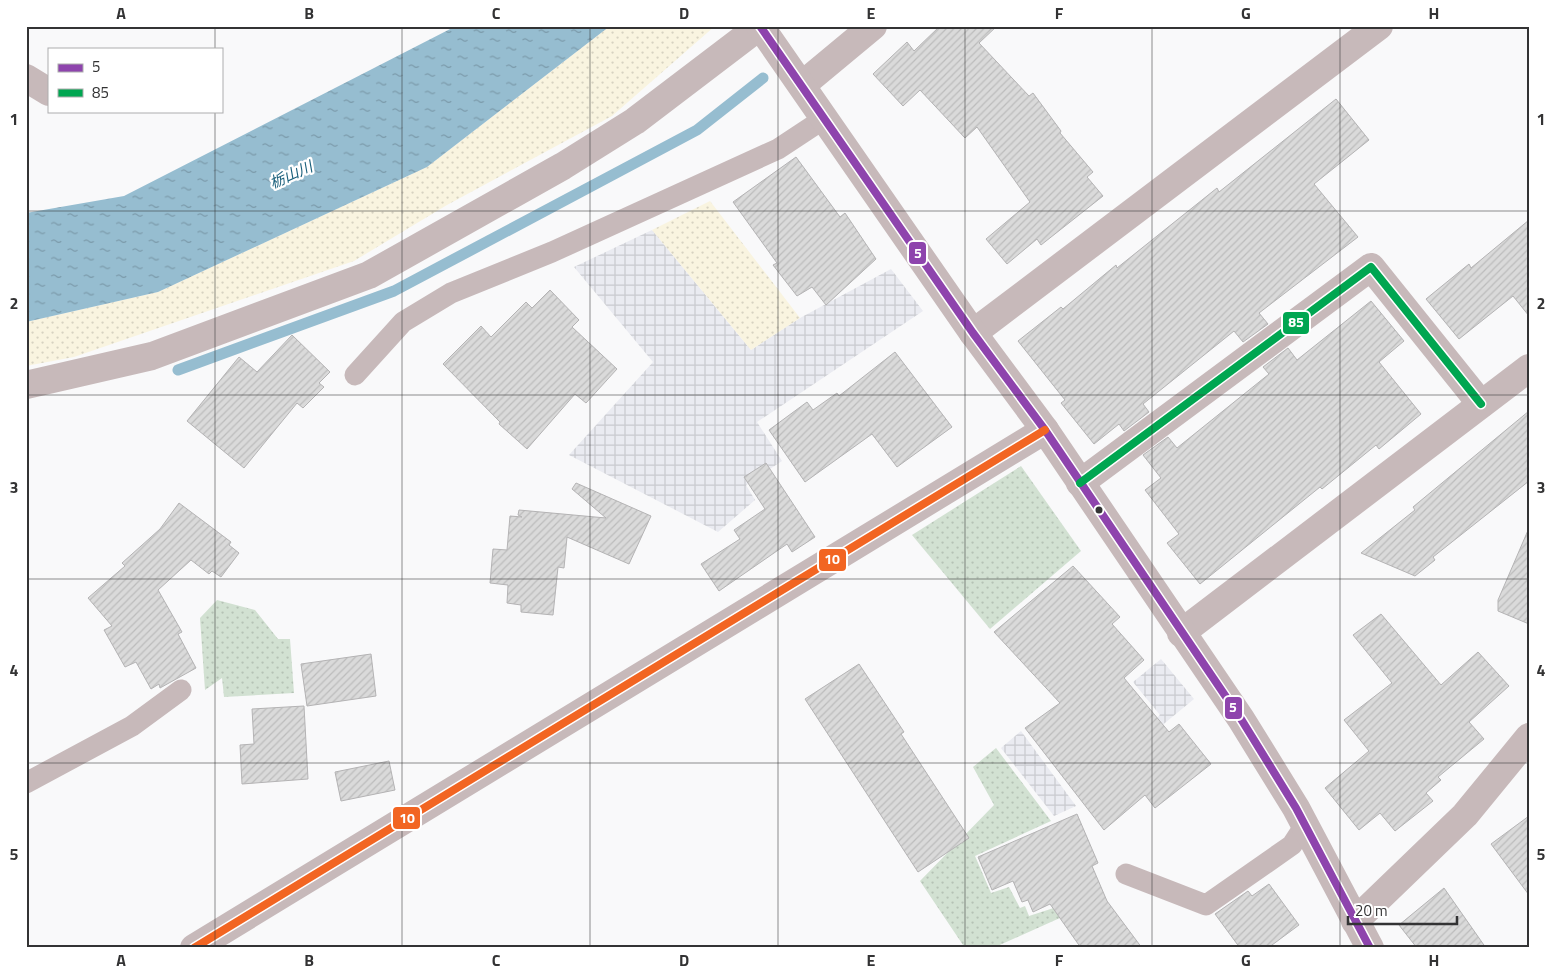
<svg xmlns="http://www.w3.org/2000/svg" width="1555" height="974" font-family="'Titillium Web','Noto Sans JP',sans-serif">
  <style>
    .industrial { fill: url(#industrial-grid) }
    .grass { fill: url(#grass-dots) }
    .sand { fill: url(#sand-dots) }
    .water { fill: url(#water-ripples) }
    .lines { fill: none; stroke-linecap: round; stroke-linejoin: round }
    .stream { stroke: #96bdd0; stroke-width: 11 }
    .building { fill: url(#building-hatch); stroke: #b4b3b4 }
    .service { stroke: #c7b9ba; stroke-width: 21 }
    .minor { stroke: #c7b9ba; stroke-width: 28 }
    .tertiary { stroke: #c7b9ba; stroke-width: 28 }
    .bus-1-casing { stroke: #fff; stroke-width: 11 }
    .bus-2-casing { stroke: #fff; stroke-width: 11 }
    .bus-3-casing { stroke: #fff; stroke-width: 11 }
    .bus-1 { stroke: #8e44ad; stroke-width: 8 }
    .bus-2 { stroke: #00a651; stroke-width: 8 }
    .bus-3 { stroke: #f26522; stroke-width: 8 }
    .grid { fill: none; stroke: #333334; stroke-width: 1; stroke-opacity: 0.55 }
    .bus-dot { fill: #333334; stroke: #fff; stroke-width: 2 }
    .labels { text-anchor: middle; stroke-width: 4.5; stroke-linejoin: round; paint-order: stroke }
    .water-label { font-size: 15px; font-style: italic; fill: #195f7b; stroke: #fff }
    .line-badge { stroke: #fff; stroke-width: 2 }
    .badge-label { font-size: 14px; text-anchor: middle; font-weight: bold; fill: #fff }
    .neatline { fill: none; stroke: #333334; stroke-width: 2 }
    .grid-label { font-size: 16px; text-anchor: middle; font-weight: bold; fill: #333334 }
  </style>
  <defs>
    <pattern id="industrial-grid" width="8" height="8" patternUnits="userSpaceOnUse" patternTransform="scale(1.25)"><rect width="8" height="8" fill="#eaebf1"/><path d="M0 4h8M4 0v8" fill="none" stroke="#c9cacf"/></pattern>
    <pattern id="grass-dots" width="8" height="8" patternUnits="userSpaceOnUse" patternTransform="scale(1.25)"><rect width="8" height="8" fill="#d2e1d2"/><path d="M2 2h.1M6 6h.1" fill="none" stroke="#b5c2b5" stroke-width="1.8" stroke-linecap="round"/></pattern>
    <pattern id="sand-dots" width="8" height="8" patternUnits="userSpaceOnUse" patternTransform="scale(1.25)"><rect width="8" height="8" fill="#f9f4e0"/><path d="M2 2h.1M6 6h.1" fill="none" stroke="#d6d2c1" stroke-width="1.8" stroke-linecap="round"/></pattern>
    <pattern id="water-ripples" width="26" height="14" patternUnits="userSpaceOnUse" patternTransform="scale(1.25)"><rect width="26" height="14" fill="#96bdd0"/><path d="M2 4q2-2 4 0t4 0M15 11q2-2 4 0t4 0" fill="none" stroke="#7b9aaa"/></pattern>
    <pattern id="building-hatch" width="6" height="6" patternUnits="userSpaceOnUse" patternTransform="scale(1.25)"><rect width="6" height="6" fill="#dadada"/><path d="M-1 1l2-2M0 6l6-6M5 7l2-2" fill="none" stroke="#bcbcbc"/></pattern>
  </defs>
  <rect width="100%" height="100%" fill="#f9f9fa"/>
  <g class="industrial">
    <polygon points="652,230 751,350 800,318 891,269 923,311 757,422 782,461 746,485 755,500 718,532 569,455 653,362 574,267"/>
    <polygon points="1161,659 1194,699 1114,765 1108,758 1160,715 1133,682"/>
    <polygon points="1021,731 1076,806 1054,816 1001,748"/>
  </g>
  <g class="grass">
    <polygon points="1021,466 1081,551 990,629 912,535"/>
    <polygon points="217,600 255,610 278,639 290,639 294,693 224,697 222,678 205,690 200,618"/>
    <polygon points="996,748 1051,821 975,856 991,893 1009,887 1020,908 1025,906 1029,916 1066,904 1071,913 993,948 965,948 920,881 994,805 973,767"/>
  </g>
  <g class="sand">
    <polygon points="610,26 715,26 612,116 447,205 354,261 74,357 26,366 26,322 158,292 427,167"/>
    <polygon points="710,201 800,318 751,350 652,230"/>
  </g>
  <polygon class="water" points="456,26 610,26 427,167 158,292 26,322 26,213 124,196"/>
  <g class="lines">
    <polyline class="stream" points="178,370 394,291 697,130 763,78"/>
  </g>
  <g class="building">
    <polygon points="940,26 997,26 979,43 1029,96 1033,93 1061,131 1060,133 1093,172 1087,177 1103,196 1041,245 1037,239 1007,264 986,239 1030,202 977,127 965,138 920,90 903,106 873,74 907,42 914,51"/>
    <polygon points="1336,99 1369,140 1314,184 1358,237 1259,313 1268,324 1243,342 1234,331 1143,404 1149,412 1124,431 1119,424 1094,444 1061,403 1065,400 1018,341 1061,307 1063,309 1116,265 1117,268 1217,188 1219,192"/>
    <polygon points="796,157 840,217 845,213 876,259 826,305 812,287 797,296 773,265 777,263 733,202"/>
    <polygon points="1529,220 1529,316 1513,296 1459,339 1426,299 1469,264 1471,268"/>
    <polygon points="550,290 579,320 572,327 617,369 586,403 575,394 527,449 499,424 500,422 443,364 481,326 491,337 526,302 532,308"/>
    <polygon points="1371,301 1404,341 1379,362 1421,414 1379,449 1376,445 1322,489 1320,487 1200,584 1167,543 1179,534 1145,490 1161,478 1143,455 1168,437 1177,448 1269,374 1263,367 1288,348 1297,360"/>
    <polygon points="292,335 330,372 319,383 324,387 303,408 297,403 244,468 187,421 239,357 257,372"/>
    <polygon points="895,352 952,427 897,467 872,434 805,482 769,430 807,402 813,410 837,393 839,396"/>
    <polygon points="1529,411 1529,481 1433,557 1435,560 1415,576 1361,553 1415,510 1413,507"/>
    <polygon points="766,463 815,537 792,552 787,544 719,591 701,564 740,539 734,530 765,509 744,477"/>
    <polygon points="576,483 651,516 629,564 567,537 564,568 558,567 553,615 521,612 521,605 507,603 508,585 490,583 493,549 507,550 510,516 522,517 518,515 519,510 606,518 572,489"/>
    <polygon points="179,503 231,542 229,545 239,553 221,577 212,571 209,574 191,560 158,590 182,632 178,634 196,668 160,688 159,684 151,689 136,662 125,667 104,630 112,626 88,598 125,566 122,563 160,529"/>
    <polygon points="1529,528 1529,624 1498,611 1498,600"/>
    <polygon points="1073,566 1120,617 1112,624 1144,660 1124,678 1169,732 1179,724 1211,764 1155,808 1145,795 1104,830 1025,728 1060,703 994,632"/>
    <polygon points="1381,614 1441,685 1478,652 1509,686 1469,722 1484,739 1438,777 1441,780 1426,793 1433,801 1395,831 1380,813 1359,830 1325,788 1369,751 1344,720 1392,683 1353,635"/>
    <polygon points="371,654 376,696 307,706 301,664"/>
    <polygon points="859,664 904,732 901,734 969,838 918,872 805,699"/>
    <polygon points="304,706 308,779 242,784 240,745 254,744 252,709"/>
    <polygon points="389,761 395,790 341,801 335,772"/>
    <polygon points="1077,814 1098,863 1092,866 1107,901 1142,948 1081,948 1050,904 1033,912 1028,900 1022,902 1013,881 992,890 978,857"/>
    <polygon points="1529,816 1529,895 1491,844"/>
    <polygon points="1269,884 1299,925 1268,948 1240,948 1215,914 1248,891 1252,896"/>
    <polygon points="1444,888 1486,948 1417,948 1399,925"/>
  </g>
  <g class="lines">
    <g class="service">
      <polyline points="355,375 403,322 451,293 552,252 778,149 825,118"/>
      <polyline points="26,783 132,726 181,690"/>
      <polyline points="1126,874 1206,905 1292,845 1305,825"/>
    </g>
    <g class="minor">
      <polyline points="26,78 49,92"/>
      <polyline points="802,85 873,26"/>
      <polyline points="973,333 1379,26"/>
      <polyline points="26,385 152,356 369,275 563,166 635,121 760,26"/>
      <polyline points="1080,483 1371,267 1481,404"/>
      <polyline points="1181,633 1529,368"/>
      <polyline points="1355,921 1465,815 1529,737"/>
      <polyline points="194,948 1045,430"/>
    </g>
    <polyline class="tertiary" points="760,26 973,333 1045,430 1241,719 1296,808 1370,948"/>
    <g class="bus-1-casing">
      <polyline id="bus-1" points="760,26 973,333 1045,430 1241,719 1296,808 1370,948"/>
    </g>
    <g class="bus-2-casing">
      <polyline id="bus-2" points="1080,483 1371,267 1481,404"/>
    </g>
    <g class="bus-3-casing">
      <polyline id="bus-3" points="194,948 1045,430"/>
    </g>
    <use href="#bus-1" class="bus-1"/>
    <use href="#bus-2" class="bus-2"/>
    <use href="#bus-3" class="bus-3"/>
  </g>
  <path class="grid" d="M215,26v23M402,26v922M590,26v922M778,26v922M965,26v922M1152,26v922M1340,26v922M215,111v837M26,211h1503M26,395h1503M26,579h1503M26,763h1503"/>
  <circle class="bus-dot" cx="1099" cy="510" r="4.5"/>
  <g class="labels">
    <g class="water-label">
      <text transform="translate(291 175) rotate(-24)" y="5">栃山川</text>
    </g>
  </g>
  <g class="line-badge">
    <rect x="908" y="241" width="19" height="24" rx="5" fill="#8e44ad"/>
    <rect x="1282" y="311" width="28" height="24" rx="5" fill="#00a651"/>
    <rect x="818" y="548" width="29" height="24" rx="5" fill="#f26522"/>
    <rect x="1224" y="696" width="19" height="24" rx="5" fill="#8e44ad"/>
    <rect x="392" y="806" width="29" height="24" rx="5" fill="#f26522"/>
  </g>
  <g class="badge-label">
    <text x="918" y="258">5</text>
    <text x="1296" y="327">85</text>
    <text x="832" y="564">10</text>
    <text x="1233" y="712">5</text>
    <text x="407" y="823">10</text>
  </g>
  <rect width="1555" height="974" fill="none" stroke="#ffffff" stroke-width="55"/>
  <rect x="48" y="48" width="175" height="65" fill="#ffffff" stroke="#adadae"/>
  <rect x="58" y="64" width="25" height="8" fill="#8e44ad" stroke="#adadae"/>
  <text x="92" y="72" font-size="15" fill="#333334">5</text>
  <rect x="58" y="89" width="25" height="8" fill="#00a651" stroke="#adadae"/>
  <text x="92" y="98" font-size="15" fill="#333334">85</text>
  <path d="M1348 916v8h109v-8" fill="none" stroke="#333334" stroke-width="2.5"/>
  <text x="1355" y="916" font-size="15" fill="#333334" stroke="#ffffff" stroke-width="4" paint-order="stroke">20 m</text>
  <rect x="28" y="28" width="1500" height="918" class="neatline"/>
  <g class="grid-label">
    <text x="121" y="19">A</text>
    <text x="309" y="19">B</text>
    <text x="496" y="19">C</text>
    <text x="684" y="19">D</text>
    <text x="871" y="19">E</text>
    <text x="1059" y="19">F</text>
    <text x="1246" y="19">G</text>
    <text x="1434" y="19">H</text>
    <text x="14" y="125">1</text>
    <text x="1541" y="125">1</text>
    <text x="14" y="309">2</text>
    <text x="1541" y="309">2</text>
    <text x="14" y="493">3</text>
    <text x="1541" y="493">3</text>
    <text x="14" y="676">4</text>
    <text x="1541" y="676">4</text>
    <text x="14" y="860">5</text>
    <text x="1541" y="860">5</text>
    <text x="121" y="966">A</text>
    <text x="309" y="966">B</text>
    <text x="496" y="966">C</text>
    <text x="684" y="966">D</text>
    <text x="871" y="966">E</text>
    <text x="1059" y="966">F</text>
    <text x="1246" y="966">G</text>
    <text x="1434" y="966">H</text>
  </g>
</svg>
